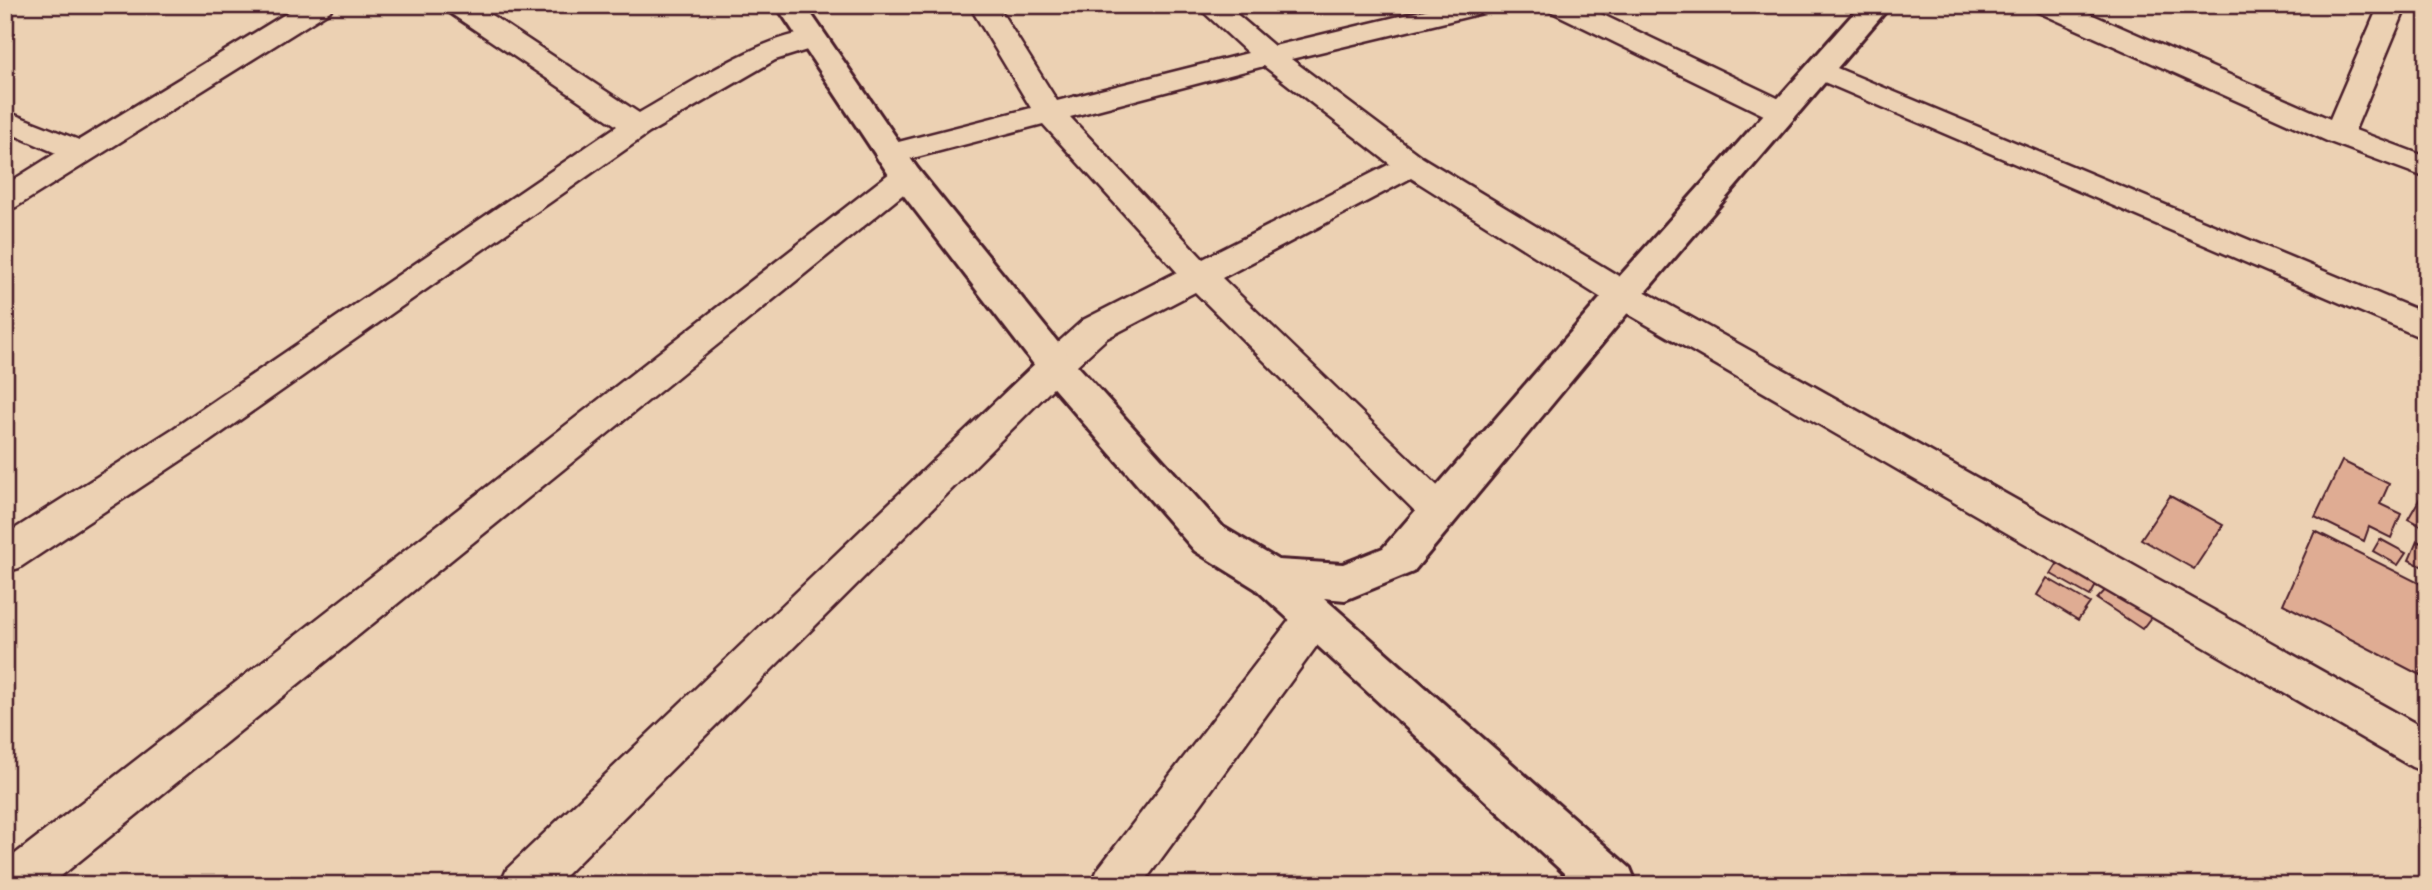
<svg xmlns="http://www.w3.org/2000/svg" width="2432" height="890" font-family="'Balsamiq Sans',sans-serif">
  <style>
    .building { fill: #dfac93; stroke: #4a1f2b; stroke-width: 2 }
    .lines { fill: none; stroke-linecap: round; stroke-linejoin: round }
    .minor-casing { stroke: #4a1f2b; stroke-width: 5 }
    .tertiary-casing { stroke: #4a1f2b; stroke-width: 6 }
    .minor { fill: #ecd1b3; fill-rule: evenodd }
    .tertiary { fill: #ecd1b3; fill-rule: evenodd }
  </style>
  <rect width="100%" height="100%" fill="#ecd1b3"/>
  <filter id="ink" filterUnits="userSpaceOnUse"><feTurbulence type="fractalNoise" baseFrequency=".0143" numOctaves="2"/><feDisplacementMap in="SourceGraphic" scale="14" xChannelSelector="R" yChannelSelector="G"/><feConvolveMatrix kernelMatrix="1 2 1 2 8 2 1 2 1" color-interpolation-filters="sRGB"/></filter>
  <g filter="url(#ink)">
    <g class="building">
      <polygon points="2342,461 2389,484 2380,504 2401,514 2391,538 2369,527 2364,541 2315,517"/>
      <polygon points="2423,493 2427,495 2427,529 2408,519"/>
      <polygon points="2170,496 2223,525 2194,569 2141,539"/>
      <polygon points="2315,531 2427,587 2427,654 2420,675 2283,604"/>
      <polygon points="2380,539 2406,553 2398,565 2373,551"/>
      <polygon points="2417,541 2427,546 2427,569 2409,560"/>
      <polygon points="2061,558 2099,580 2090,596 2051,574"/>
      <polygon points="2047,578 2090,603 2078,620 2037,595"/>
      <polygon points="2112,583 2155,612 2142,629 2097,599"/>
      <polygon points="2427,791 2427,837 2417,832"/>
    </g>
    <g class="lines">
      <g class="minor-casing">
        <g id="minor">
          <polygon points="300,5 333,5 330,11 16,207 5,210 5,185 56,153 5,131 5,111 79,140"/>
          <path d="M444,5h32l163,108c39,-22 142,-90 184,-80l4,6 -4,6 -48,15 -126,73 -449,315 -181,120 -14,4v-37l169,-107 443,-302 -170,-115z"/>
          <path d="M969,5h28l60,96 191,-48 -52,-48h30l48,41 172,-41h48l-3,6 -200,48 132,99 212,128 792,444v43l-15,-6 -801,-463 -200,-126 -189,100 230,222 6,11 -6,11 -13,5 -13,-5 -231,-230 -88,46 -40,36 -511,511h-56l7,-16 536,-513 40,-36 94,-48 -134,-148 -153,40 -11,-3 -4,-7 4,-7 152,-39zM1264,66l126,98 -187,95 -133,-142z"/>
          <polygon points="1547,5 1582,5 1792,105 1797,112 1792,119 1782,121 1772,119 1550,11"/>
          <polygon points="2033,5 2070,5 2330,119 2379,5 2407,5 2355,130 2427,157 2427,178 2327,141 2036,11"/>
          <polygon points="1820,61 2427,314 2427,340 1810,76 1806,70 1810,64"/>
          <polygon points="906,166 917,169 921,176 917,183 50,885 5,885 5,862 895,169"/>
          <polygon points="1315,599 1329,605 1335,617 1329,629 1142,885 1091,885 1098,869 1301,605"/>
        </g>
      </g>
      <g class="tertiary-casing">
        <polygon id="tertiary" points="776,5 805,5 917,168 1068,355 1223,527 1278,560 1343,564 1383,548 1611,286 1861,5 1891,5 1635,304 1413,572 1345,600 1324,598 1630,868 1637,885 1577,885 1256,589 1195,551 1042,375 895,184"/>
      </g>
      <use href="#minor" class="minor"/>
      <use href="#tertiary" class="tertiary"/>
    </g>
  </g>
  <rect width="2432" height="890" fill="none" stroke="#ecd1b3" stroke-width="28"/>
  <rect x="14" y="14" width="2404" height="862" fill="none" stroke="#4a1f2b" stroke-width="2.5" filter="url(#ink)"/>
</svg>
